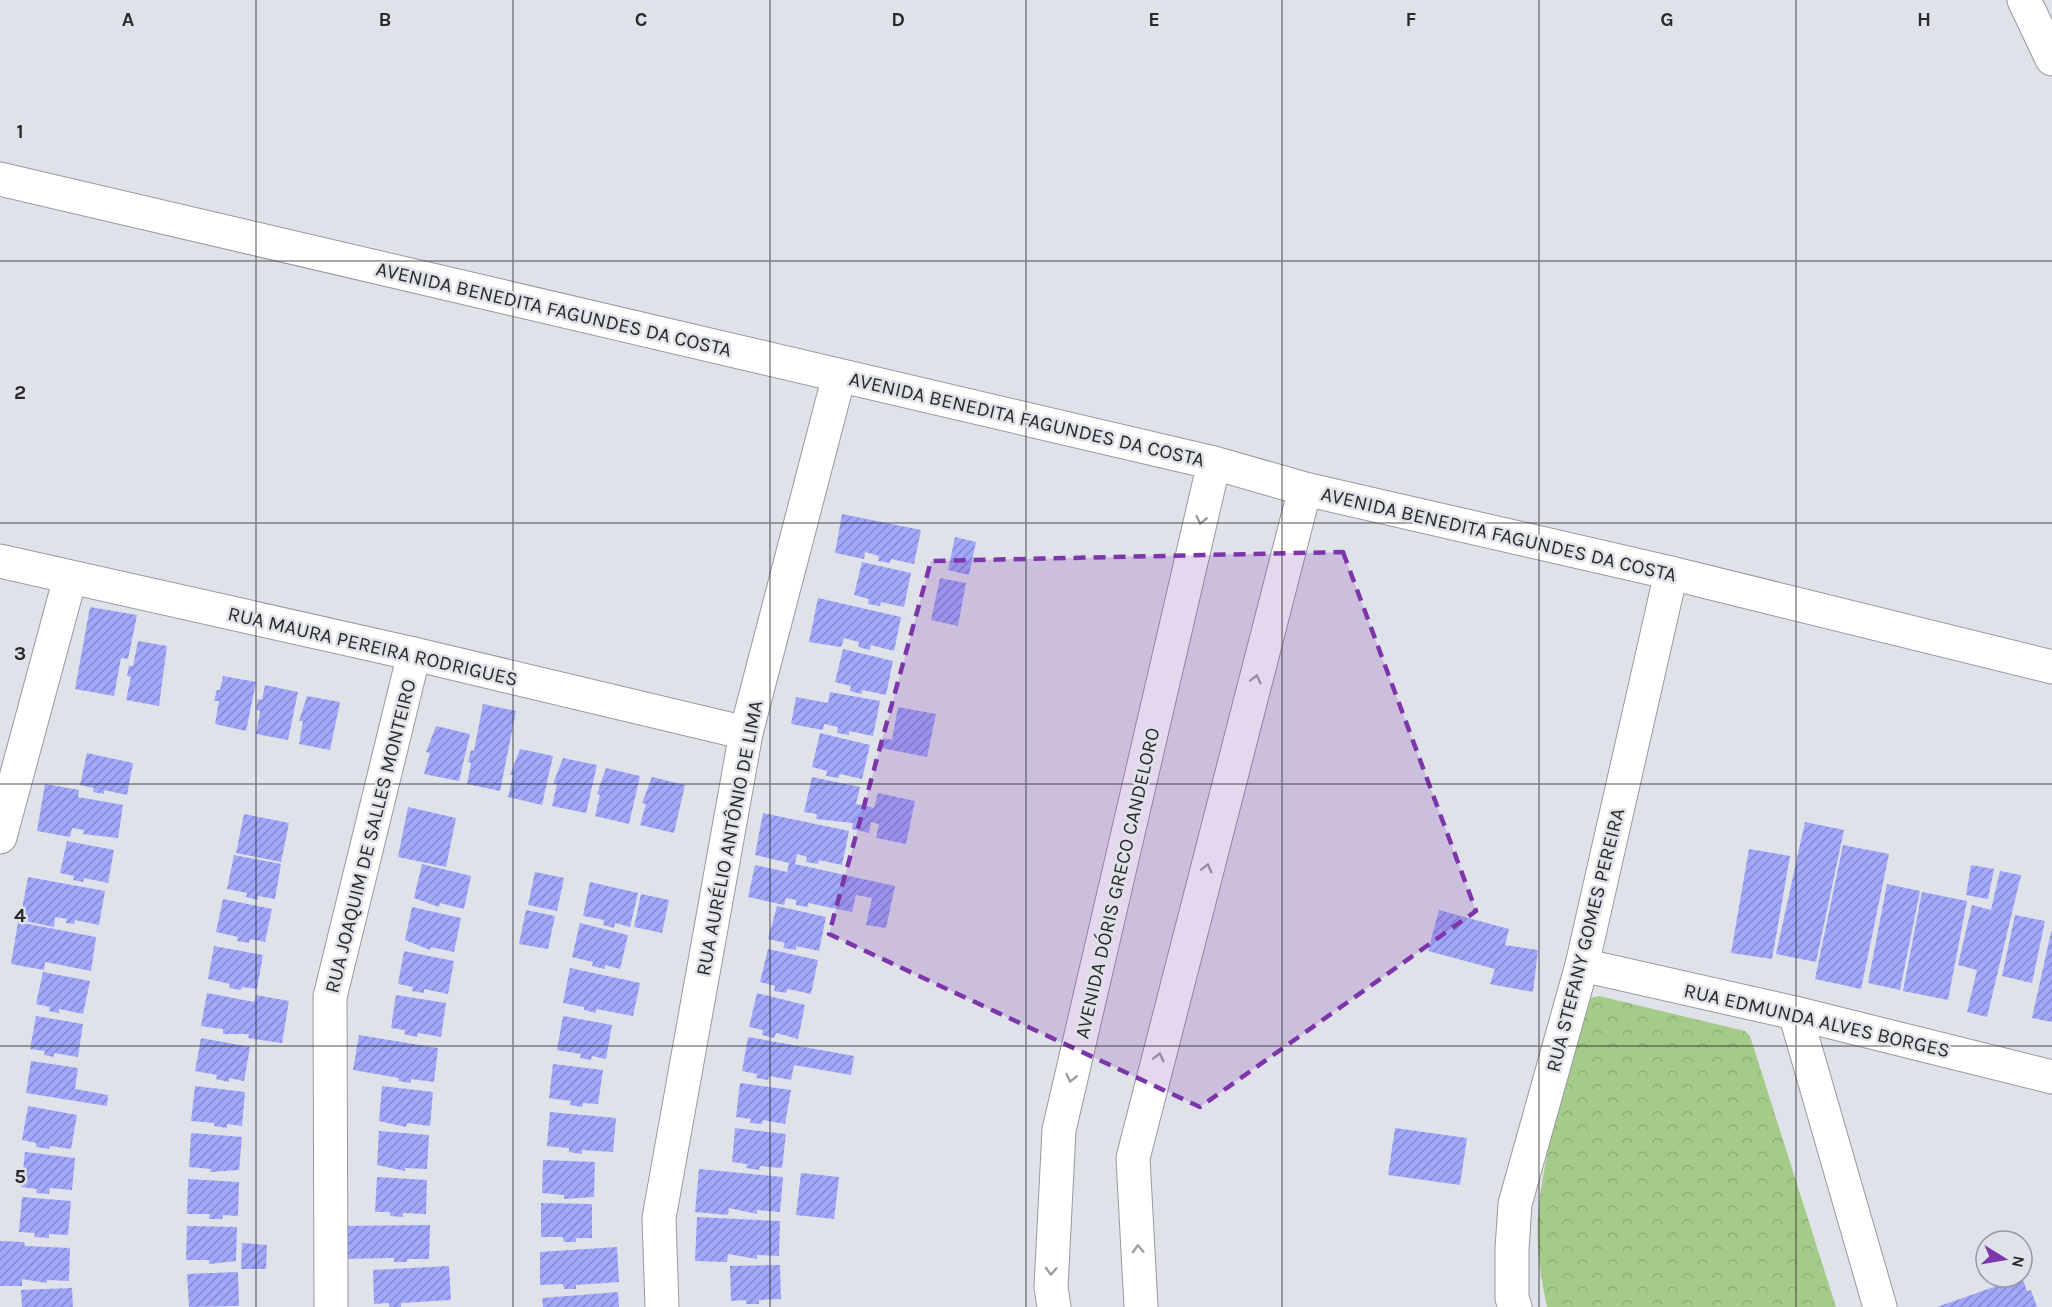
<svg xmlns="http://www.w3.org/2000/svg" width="2052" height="1307" font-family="Karla,sans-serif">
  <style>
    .park { fill: url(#park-crowns) }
    .building { fill: url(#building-hatch) }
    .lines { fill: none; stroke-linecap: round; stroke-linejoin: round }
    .minor-casing { stroke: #9899a0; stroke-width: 35 }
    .minor { stroke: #fff; stroke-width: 33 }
    .oneway { stroke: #9f9fa0 }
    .marked { fill: #7d36a9; fill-opacity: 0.2; stroke: #7d36a9; stroke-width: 4.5; stroke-dasharray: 12 8; stroke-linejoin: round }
    .grid { fill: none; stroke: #2a2a2d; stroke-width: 1.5; stroke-opacity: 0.55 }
    .labels { text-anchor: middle; stroke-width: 5; stroke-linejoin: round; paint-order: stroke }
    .street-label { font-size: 20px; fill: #2a2a2d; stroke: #e0e2ea }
    .grid-label { font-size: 20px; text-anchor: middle; font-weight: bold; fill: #2a2a2d; stroke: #e0e2ea; stroke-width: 5; stroke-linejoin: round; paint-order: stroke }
  </style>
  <defs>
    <pattern id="park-crowns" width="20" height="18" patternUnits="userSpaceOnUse" patternTransform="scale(1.5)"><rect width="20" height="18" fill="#a5cb8b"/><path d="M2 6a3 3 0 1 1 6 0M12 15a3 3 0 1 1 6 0" fill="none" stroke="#8eae78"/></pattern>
    <pattern id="building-hatch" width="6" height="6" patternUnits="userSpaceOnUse" patternTransform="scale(1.5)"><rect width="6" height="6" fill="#a1a8fb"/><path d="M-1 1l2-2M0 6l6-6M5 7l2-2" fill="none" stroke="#8389cc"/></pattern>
  </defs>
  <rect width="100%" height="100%" fill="#e0e2ea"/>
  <path class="park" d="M1599,996l146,35 5,5 86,271h-289c-7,-33 -12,-66 -8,-101 7,-65 31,-137 46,-202l5,-6z"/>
  <g class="building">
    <polygon points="842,514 921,530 914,564 891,559 890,563 878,561 879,556 865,552 864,559 835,553"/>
    <polygon points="955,537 976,542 969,575 948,570"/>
    <polygon points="862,562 911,573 904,607 881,602 880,606 868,604 869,599 854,595"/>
    <polygon points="940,578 966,583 958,626 931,620"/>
    <polygon points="818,598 901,617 894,651 871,645 870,650 858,647 859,642 844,638 841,647 809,642"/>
    <polygon points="90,607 137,615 128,659 121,658 114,696 75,689"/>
    <polygon points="138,641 167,646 159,706 126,700 131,677 127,676 129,666 133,666"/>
    <polygon points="843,649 893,661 886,695 863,690 861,694 850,691 851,686 835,682"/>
    <polygon points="223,676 256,682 246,731 215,724 219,701 214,701 217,690 220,690"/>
    <polygon points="265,685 298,692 288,740 256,734 260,711 256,710 258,699 262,700"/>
    <polygon points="830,692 880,701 873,736 849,731 849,735 837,733 838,727 824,724 823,730 791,724 796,697 828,703"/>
    <polygon points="307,696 340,702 330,750 299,744 303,721 299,721"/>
    <polygon points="483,704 516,711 500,791 467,784 471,763 468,762 471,750 474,751"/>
    <polygon points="898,707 936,714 927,757 881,748 883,738 892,740"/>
    <polygon points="436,726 470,734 459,781 424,774 430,753 426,752"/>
    <polygon points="820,733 870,745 862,779 840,774 838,778 826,776 827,771 812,767"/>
    <polygon points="520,749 553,756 542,805 508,797 513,775 510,775"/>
    <polygon points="87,753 133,763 127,795 104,790 104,794 93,792 94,788 80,785"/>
    <polygon points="563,758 597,765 586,813 552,806 557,784 553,784"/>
    <polygon points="606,768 640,776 629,824 595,816 600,795 597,794"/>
    <polygon points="652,777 685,785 674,833 640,825 646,804 642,803"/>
    <polygon points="812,777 860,787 856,804 874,808 878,793 915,801 906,844 876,838 879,824 871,822 869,833 852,829 853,823 816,819 817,814 804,812"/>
    <polygon points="45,784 79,790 78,797 123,805 118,838 83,834 84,830 72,828 70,837 37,831"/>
    <polygon points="408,807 456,818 446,867 398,857"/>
    <polygon points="763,813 849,831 842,865 819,860 818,864 806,862 807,857 797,854 795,864 895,886 886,928 866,925 872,898 856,895 852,912 808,903 808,907 796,905 796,900 786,898 784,905 748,897 755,865 787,872 789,863 755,855"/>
    <polygon points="244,814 289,823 281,862 236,853"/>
    <polygon points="1805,822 1844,830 1816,962 1776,954"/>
    <polygon points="67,841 114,850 108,883 84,878 83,882 73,880 74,876 60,873"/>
    <polygon points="1843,845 1889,854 1861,989 1815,979"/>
    <polygon points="1749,849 1790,856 1772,959 1731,953"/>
    <polygon points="234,855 281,864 275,899 258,896 258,900 246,897 247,893 227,889"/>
    <polygon points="422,864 471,876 464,909 440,903 439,907 414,898"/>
    <polygon points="1971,865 1994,869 1988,899 1966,895"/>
    <polygon points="2000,871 2021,875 1987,1017 1967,1012 1977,970 1958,965 1972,905 1991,910"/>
    <polygon points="535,872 564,878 557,911 528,905"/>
    <polygon points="28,877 105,891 99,925 75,920 74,924 66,923 67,919 55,917 54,927 20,920"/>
    <polygon points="590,882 638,893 630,927 615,923 614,928 603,925 604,920 583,916"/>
    <polygon points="1887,884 1920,891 1900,990 1868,983"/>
    <polygon points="1922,892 1967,901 1948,1000 1903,991"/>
    <polygon points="641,894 669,900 662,933 634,927"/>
    <polygon points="223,899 272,909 265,942 250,939 249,943 237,941 238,937 216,932"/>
    <polygon points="777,906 826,917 819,951 796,946 796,950 783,948 785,943 768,939"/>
    <polygon points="412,907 461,918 454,952 431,947 430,950 405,940"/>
    <polygon points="526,910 555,916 548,949 519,944"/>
    <polygon points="1439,910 1509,929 1505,945 1538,950 1533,992 1490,984 1495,969 1428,951"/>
    <polygon points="2015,915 2045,921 2032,983 2002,976"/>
    <polygon points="18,922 96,937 91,971 45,962 44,970 11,964"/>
    <polygon points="580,923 628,935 620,969 605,965 605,969 592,966 593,962 572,957"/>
    <polygon points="2051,932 2052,932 2052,1022 2032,1018"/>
    <polygon points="214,946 263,955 257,989 242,987 241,990 229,988 230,984 208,979"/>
    <polygon points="768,949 818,960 811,994 788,989 786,993 774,991 775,986 760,982"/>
    <polygon points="404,951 454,961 448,994 424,989 424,993 412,991 413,987 398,984"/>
    <polygon points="570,968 640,983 633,1016 596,1009 596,1013 584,1010 584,1007 563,1003"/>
    <polygon points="43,972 90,981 83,1014 59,1009 59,1013 49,1011 50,1007 36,1004"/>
    <polygon points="207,993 254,1002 256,995 289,1001 282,1043 248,1038 249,1034 223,1034 223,1029 201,1026"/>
    <polygon points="757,993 805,1005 798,1039 776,1033 774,1038 762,1035 763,1030 749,1027"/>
    <polygon points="396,995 446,1003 441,1037 418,1033 417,1037 404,1034 405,1030 391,1028"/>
    <polygon points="36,1016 83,1024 78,1057 54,1053 54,1057 44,1055 45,1051 30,1049"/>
    <polygon points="563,1016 612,1025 606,1059 592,1056 591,1060 580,1058 581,1054 557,1050"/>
    <polygon points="359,1035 438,1048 434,1082 411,1079 411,1083 398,1081 399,1078 353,1070"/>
    <polygon points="748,1037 854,1056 851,1075 794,1065 791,1080 769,1076 768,1080 756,1078 757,1074 742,1071"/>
    <polygon points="201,1038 250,1047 244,1081 229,1078 229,1082 216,1079 217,1075 195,1071"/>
    <polygon points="31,1061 78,1068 75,1089 108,1095 107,1106 26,1093"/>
    <polygon points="553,1064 603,1070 598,1104 583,1103 582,1107 570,1105 571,1101 549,1098"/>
    <polygon points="740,1083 791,1090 785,1124 763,1120 762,1124 750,1123 751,1119 736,1117"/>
    <polygon points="195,1086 245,1092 242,1126 227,1124 227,1128 214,1126 214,1123 191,1121"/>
    <polygon points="382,1086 433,1092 430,1126 407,1123 406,1127 379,1121"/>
    <polygon points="28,1106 77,1115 71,1149 50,1146 49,1149 36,1147 36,1143 22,1140"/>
    <polygon points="550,1112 616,1118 613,1152 582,1150 582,1154 569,1152 569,1148 547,1146"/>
    <polygon points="735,1128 786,1134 782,1168 760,1166 759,1170 746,1168 747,1164 732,1162"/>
    <polygon points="1395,1128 1467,1138 1460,1185 1388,1175"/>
    <polygon points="379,1131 429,1135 427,1169 405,1168 405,1171 377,1165"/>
    <polygon points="191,1133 242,1137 239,1170 210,1172 211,1169 189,1167"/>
    <polygon points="25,1152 75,1158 72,1190 50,1188 49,1194 36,1193 37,1189 21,1187"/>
    <polygon points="543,1160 595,1162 594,1197 564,1199 564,1195 542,1193"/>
    <polygon points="699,1169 783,1177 780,1212 757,1210 757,1214 729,1208 728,1215 695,1212"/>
    <polygon points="801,1173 839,1177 834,1219 796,1215"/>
    <polygon points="377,1177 427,1180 426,1214 403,1213 403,1217 390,1216 390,1212 375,1212"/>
    <polygon points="188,1179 239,1182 238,1216 223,1215 222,1219 209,1219 210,1214 187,1214"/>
    <polygon points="22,1197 71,1201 68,1235 49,1234 49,1238 34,1237 35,1233 19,1232"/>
    <polygon points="541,1203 592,1204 592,1238 576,1238 576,1242 564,1242 563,1237 541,1237"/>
    <polygon points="697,1217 780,1221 779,1256 757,1255 757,1259 728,1254 727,1262 695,1261"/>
    <polygon points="430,1225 429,1259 407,1259 407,1262 394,1262 394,1258 344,1259 343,1226"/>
    <polygon points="187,1226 237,1227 236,1261 209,1264 209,1260 186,1260"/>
    <polygon points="0,1241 24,1242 25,1246 70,1248 69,1281 47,1280 47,1283 22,1279 22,1286 0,1286"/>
    <polygon points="242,1243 267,1245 266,1269 241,1269"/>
    <polygon points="617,1247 619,1282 576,1285 576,1289 564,1289 563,1284 540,1285 540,1252"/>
    <polygon points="780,1265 781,1299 759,1300 759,1304 746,1304 746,1300 731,1301 730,1266"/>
    <polygon points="449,1266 451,1300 401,1303 401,1307 389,1307 389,1303 374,1304 373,1270"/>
    <polygon points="238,1272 239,1306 189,1307 187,1274"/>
    <polygon points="2022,1277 2027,1291 2031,1290 2037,1307 1937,1307"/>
    <polygon points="72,1288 73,1307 22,1307 21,1290"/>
    <polygon points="618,1292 619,1307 543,1307 542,1298"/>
  </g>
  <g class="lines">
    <g class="minor-casing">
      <g id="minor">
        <polyline points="2024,0 2052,59"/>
        <polyline points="0,179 1214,463 1305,489 1671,573 2052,667"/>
        <polyline points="0,561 414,654 746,733"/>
        <polyline points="0,837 70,578"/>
        <polyline points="1582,965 1795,1013 2052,1077"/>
        <polyline points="1795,1013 1880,1307"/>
        <polyline points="331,1307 330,997 414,654"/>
        <polyline points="662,1307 659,1218 746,733 839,376"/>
        <polyline points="1054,1307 1051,1287 1059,1130 1214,463"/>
        <polyline points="1141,1307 1133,1158 1305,489"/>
        <polyline points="1515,1307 1512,1298 1512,1249 1515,1204 1582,965 1671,573"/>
      </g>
    </g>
    <use href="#minor" class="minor"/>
  </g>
  <defs><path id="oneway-chevron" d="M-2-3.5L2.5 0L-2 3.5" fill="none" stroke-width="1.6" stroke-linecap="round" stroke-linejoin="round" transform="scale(1.5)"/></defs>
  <g class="oneway">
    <use href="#oneway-chevron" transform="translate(1201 520) rotate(103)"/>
    <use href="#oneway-chevron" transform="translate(1256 679) rotate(-76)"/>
    <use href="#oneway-chevron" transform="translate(1207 868) rotate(-76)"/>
    <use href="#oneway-chevron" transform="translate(1159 1057) rotate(-76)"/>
    <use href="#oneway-chevron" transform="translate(1071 1078) rotate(103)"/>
    <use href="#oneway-chevron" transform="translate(1138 1249) rotate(-93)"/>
    <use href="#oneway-chevron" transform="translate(1051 1271) rotate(93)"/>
  </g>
  <path class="marked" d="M1343,552l133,359 -276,196 -371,-173 102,-373z"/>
  <path class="grid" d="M256,0v1307M513,0v1307M770,0v1307M1026,0v1307M1282,0v1307M1539,0v1307M1796,0v1307M0,261h2052M0,523h2052M0,784h2052M0,1046h2052"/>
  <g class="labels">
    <g class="street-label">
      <text transform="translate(554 309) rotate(13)" y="7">AVENIDA BENEDITA FAGUNDES DA COSTA</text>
      <text transform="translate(1027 419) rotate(13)" y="7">AVENIDA BENEDITA FAGUNDES DA COSTA</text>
      <text transform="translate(1499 534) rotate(13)" y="7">AVENIDA BENEDITA FAGUNDES DA COSTA</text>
      <text transform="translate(373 646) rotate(13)" y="7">RUA MAURA PEREIRA RODRIGUES</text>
      <text transform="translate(370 836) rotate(-76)" y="7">RUA JOAQUIM DE SALLES MONTEIRO</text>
      <text transform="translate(729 838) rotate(-79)" y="7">RUA AURÉLIO ANTÔNIO DE LIMA</text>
      <text transform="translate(1117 883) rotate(-77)" y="7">AVENIDA DÓRIS GRECO CANDELORO</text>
      <text transform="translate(1585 940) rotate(-76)" y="7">RUA STEFANY GOMES PEREIRA</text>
      <text transform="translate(1817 1020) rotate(13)" y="7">RUA EDMUNDA ALVES BORGES</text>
    </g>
  </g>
  <g class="grid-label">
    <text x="128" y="26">A</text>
    <text x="385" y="26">B</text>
    <text x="641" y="26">C</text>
    <text x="898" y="26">D</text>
    <text x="1154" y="26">E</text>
    <text x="1411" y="26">F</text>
    <text x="1667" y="26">G</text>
    <text x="1924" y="26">H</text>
    <text x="20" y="138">1</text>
    <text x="20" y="399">2</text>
    <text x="20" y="660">3</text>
    <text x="20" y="922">4</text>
    <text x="20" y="1183">5</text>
  </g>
  <g transform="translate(2004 1259) rotate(101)"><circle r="28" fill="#e0e2ea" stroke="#97989e" stroke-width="1.5"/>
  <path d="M0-4.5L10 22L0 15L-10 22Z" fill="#7d36a9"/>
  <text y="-9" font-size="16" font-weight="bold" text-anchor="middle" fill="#2a2a2d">N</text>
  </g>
</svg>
